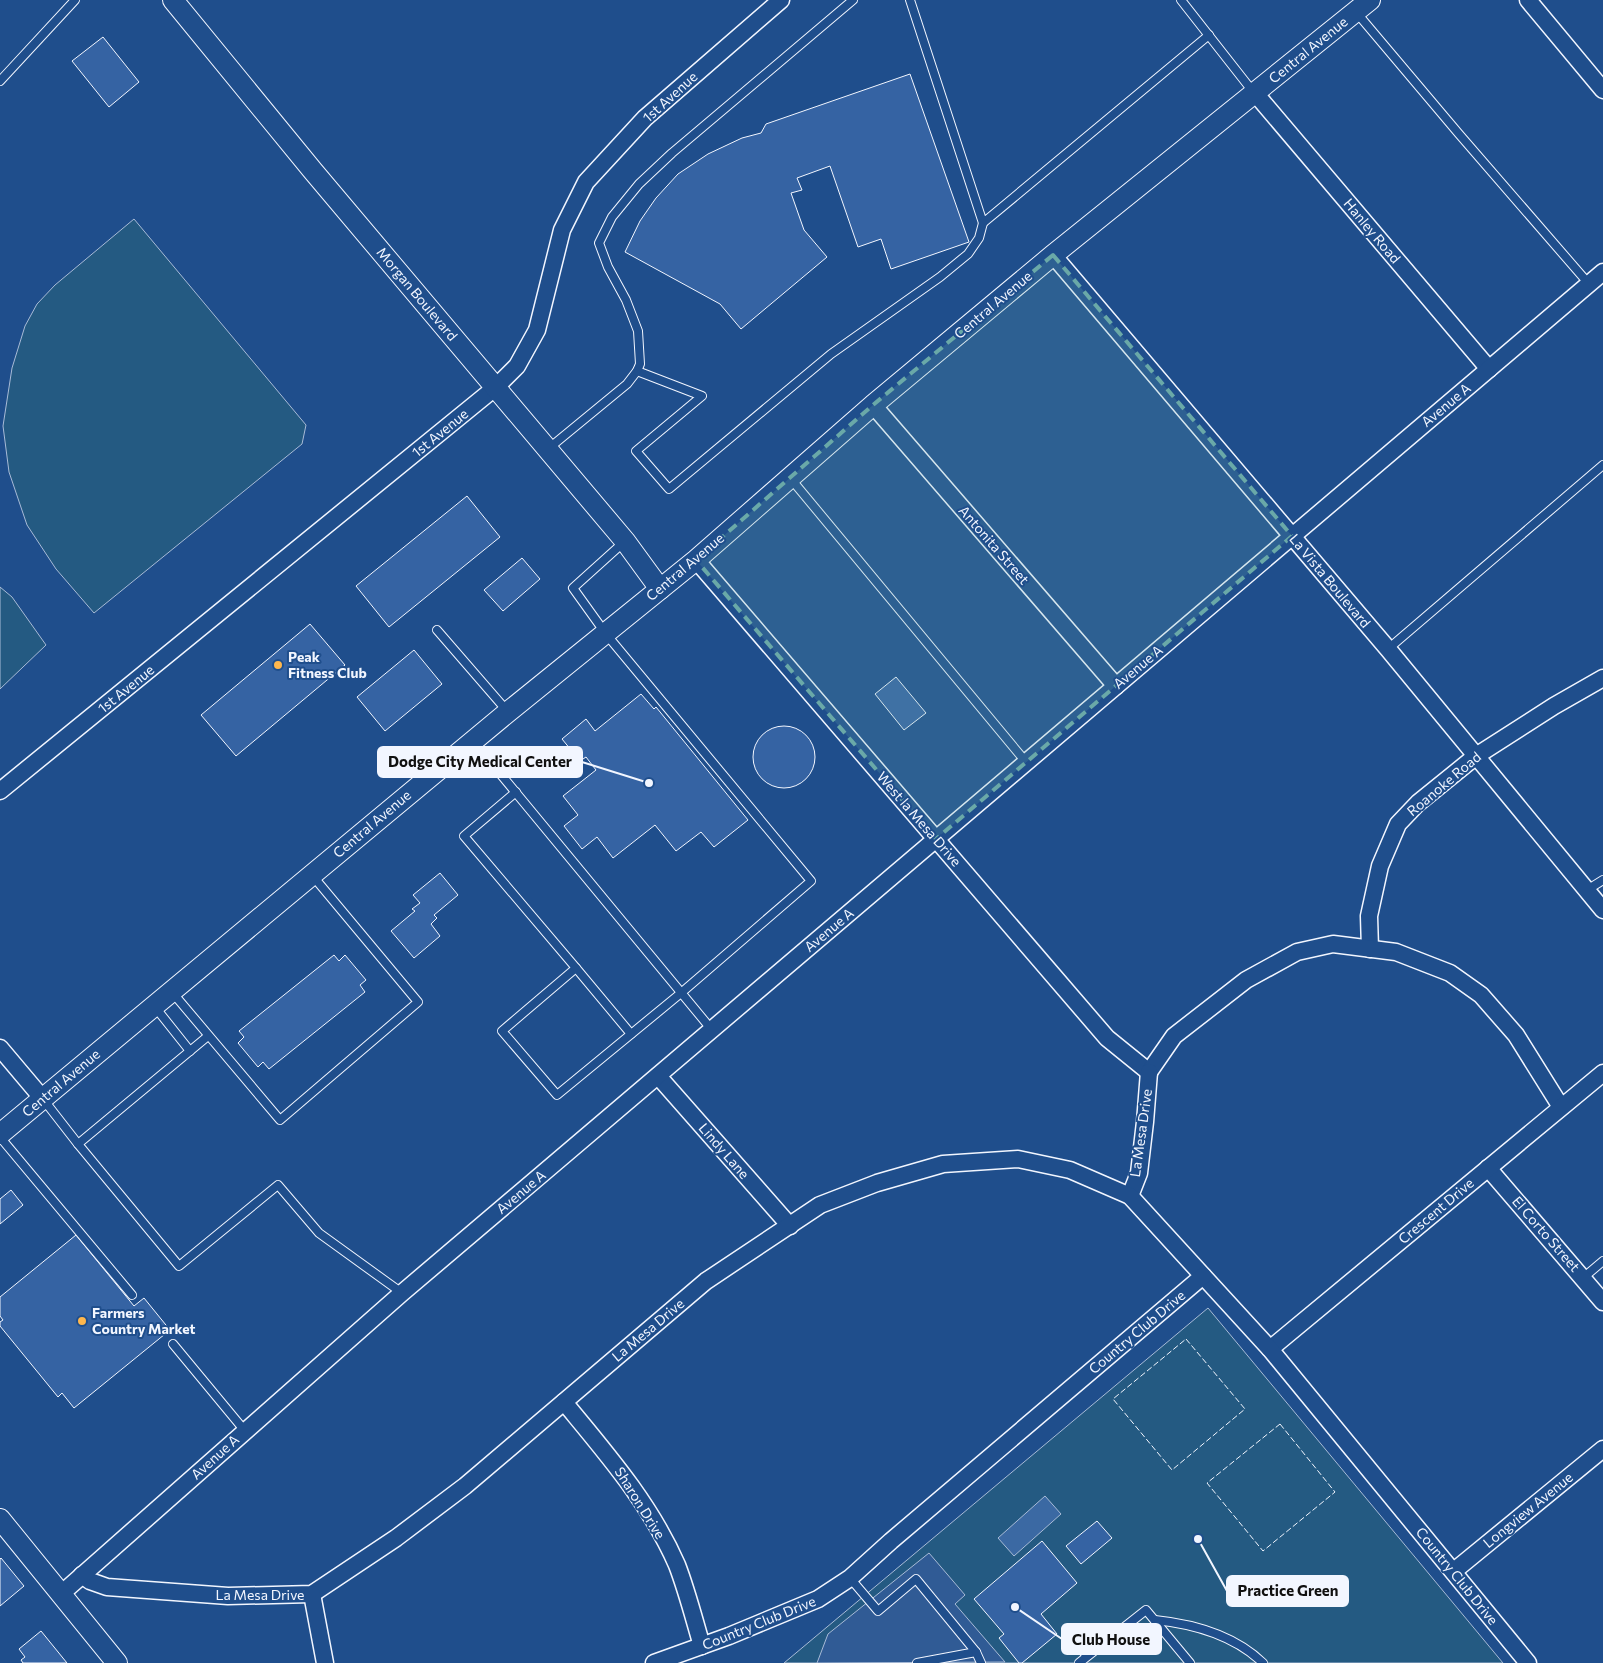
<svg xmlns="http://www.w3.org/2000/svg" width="1603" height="1663" font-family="Commissioner,sans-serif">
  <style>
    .green { fill: #245a82; stroke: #a8bbd7 }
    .parking { fill: #305b95; stroke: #a8bbd7 }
    .water { fill: #3b69a3; stroke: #a8bbd7 }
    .building { fill: #3563a3; stroke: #f2f6ff }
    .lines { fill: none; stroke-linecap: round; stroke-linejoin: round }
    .service-casing { stroke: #f2f6ff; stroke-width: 10 }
    .minor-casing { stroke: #f2f6ff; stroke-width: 19 }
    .tertiary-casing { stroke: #f2f6ff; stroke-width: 22 }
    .service { stroke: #1f4e8c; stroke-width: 8 }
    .minor { stroke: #1f4e8c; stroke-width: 16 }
    .tertiary { stroke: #1f4e8c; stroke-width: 20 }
    .fence { stroke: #f2f6ff; stroke-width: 1; stroke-dasharray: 6 2.5; stroke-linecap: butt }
    .marked { fill: #6aa9a8; fill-opacity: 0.2; stroke: #6aa9a8; stroke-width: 4; stroke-dasharray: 10 6; stroke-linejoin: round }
    .poi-dot { fill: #ffb74d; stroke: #1f4e8c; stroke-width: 2 }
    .labels { text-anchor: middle; stroke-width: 4; stroke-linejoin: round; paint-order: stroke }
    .street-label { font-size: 14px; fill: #f2f6ff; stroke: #1f4e8c }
    .poi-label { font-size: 14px; font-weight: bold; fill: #f2f6ff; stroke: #1f4e8c; text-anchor: start }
    .leader { fill: none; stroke: #f2f6ff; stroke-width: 2 }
    .callout-dot { fill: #f2f6ff; stroke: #1f4e8c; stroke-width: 2 }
    .callout { fill: #f2f6ff; stroke: #f2f6ff; stroke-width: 2 }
    .callout-label { font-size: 15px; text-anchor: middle; font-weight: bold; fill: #111 }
  </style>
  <rect width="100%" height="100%" fill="#1f4e8c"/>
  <g class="green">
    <polygon points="134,219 306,425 302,444 94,613 56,569 27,525 9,472 3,426 12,368 25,326 37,304 55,285"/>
    <polygon points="0,587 12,597 46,645 0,689"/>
    <polygon points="1208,1308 1503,1663 784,1663"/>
  </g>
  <polygon class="parking" points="929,1553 965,1595 955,1604 1005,1662 817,1663 828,1634"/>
  <polygon class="water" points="1045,1496 1061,1514 1014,1556 998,1538"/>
  <g class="building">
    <polygon points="103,37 139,82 109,107 72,61"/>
    <polygon points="910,74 969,242 891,269 881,239 858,247 830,166 797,178 802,190 791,193 804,230 827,257 741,329 720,304 625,252 640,221 656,198 678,174 708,154 742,138 761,133 766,124"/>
    <polygon points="467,496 500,537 389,627 356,586"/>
    <polygon points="522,558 540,579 503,611 484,590"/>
    <polygon points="310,624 345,665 236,756 201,715"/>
    <polygon points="414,650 442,684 385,731 357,697"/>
    <polygon points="896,677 926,713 904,730 875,694"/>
    <polygon points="641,694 654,709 656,707 748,820 714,847 701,832 676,851 655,825 613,858 597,837 582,849 564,826 578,815 563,796 596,770 586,757 580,761 562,739 586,719 595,731"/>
    <circle cx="784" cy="757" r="31"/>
    <polygon points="440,873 458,895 434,915 437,918 431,924 440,936 414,958 391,931 415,911 412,909 420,903 413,895"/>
    <polygon points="334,955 339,961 345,955 366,980 360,985 365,992 269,1069 263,1062 258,1067 238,1043 244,1037 239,1031"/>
    <polygon points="11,1190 23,1205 0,1224 0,1199"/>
    <polygon points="76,1235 134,1306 144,1298 170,1330 74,1408 62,1393 58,1397 0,1326 0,1322 3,1320 0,1316 0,1297"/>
    <polygon points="1097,1521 1112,1538 1081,1564 1066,1546"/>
    <polygon points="1042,1541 1077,1583 1041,1614 1057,1634 1022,1663 1019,1663 999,1638 1004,1634 974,1599"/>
    <polygon points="1,1558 24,1586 0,1606 0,1559"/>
    <polygon points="41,1631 67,1663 23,1663 21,1660 25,1657 19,1649"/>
  </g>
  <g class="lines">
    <g class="service-casing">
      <g id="service">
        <polyline points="910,0 983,223 1209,35"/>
        <polyline points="1181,0 1254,93"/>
        <polyline points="1356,12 1459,134 1589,284"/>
        <polyline points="0,81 75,0"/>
        <polyline points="637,371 702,396 636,451 669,489 831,354 940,277 968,254 979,238 983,223"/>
        <polyline points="548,449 627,384 637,371 640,364 638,331 626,300 608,267 599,243 612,217 639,184 672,153 853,0"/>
        <polyline points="791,479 1026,762"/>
        <polyline points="437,630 508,712"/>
        <polyline points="1388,649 1603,465"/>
        <polyline points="474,742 712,1030"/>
        <polyline points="516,792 464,836 576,968 502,1031 557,1095 681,993 811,881 606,634 573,588 624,542"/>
        <polyline points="1587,890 1603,880"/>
        <polyline points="576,968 631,1034"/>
        <polyline points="172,992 280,1120 418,1002 312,875"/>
        <polyline points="155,1007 190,1051"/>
        <polyline points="43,1099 78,1144 179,1266 278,1185 319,1233 402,1293"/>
        <polyline points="0,1137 132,1295"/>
        <polyline points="78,1144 208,1036"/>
        <polyline points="1583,1278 1603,1261"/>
        <polyline points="173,1344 245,1431"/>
        <polyline points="850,1578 878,1611 916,1579 976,1652 917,1663"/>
        <path d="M1155,1620c39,4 80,16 108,43"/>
        <polyline points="1066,1630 1087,1656"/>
        <polyline points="976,1652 981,1663"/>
        <polyline points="1079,1663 1146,1610 1190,1663"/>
      </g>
    </g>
    <g class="minor-casing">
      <g id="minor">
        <polyline points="1528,0 1603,90"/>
        <polyline points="1255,93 1489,369"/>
        <polyline points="1053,255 1388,649 1603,910"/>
        <polyline points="873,405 1116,686"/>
        <polyline points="696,560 1107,1038 1149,1072"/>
        <polyline points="0,791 496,387 517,366 537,330 562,230 586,182 645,118 781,0"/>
        <polyline points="1370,949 1369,916 1380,866 1398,824 1418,803 1476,756 1554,706 1603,678"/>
        <polyline points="0,1048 43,1099"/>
        <polyline points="1149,1072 1174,1036 1246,980 1297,952 1333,944 1396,952 1450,973 1481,995 1516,1035 1561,1107"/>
        <polyline points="658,1076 790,1226"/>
        <polyline points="1488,1168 1603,1302"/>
        <polyline points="1130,1196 1139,1173 1145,1122 1149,1072"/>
        <polyline points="1270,1349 1603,1073"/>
        <path d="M564,1402c42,51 86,101 113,163 10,26 17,54 25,81"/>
        <polyline points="1454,1571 1603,1449"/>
        <polyline points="82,1575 90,1581 107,1587 228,1596 312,1594 396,1538 465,1486 706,1281 820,1205 877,1183 943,1164 1018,1159 1070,1170 1130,1196 1270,1349 1528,1663"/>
        <polyline points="61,1594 402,1293 1603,272"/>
        <polyline points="312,1594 325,1663"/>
        <polyline points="654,1663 729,1636 818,1599 850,1578 891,1541 1203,1276"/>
      </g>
    </g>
    <g class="tertiary-casing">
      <g id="tertiary">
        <polyline points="173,0 313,171 625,541 660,589"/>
        <polyline points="0,1134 508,712 696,560 873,405 1053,255 1370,0"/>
        <polyline points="0,1519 117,1663"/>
      </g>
    </g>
    <use href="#service" class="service"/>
    <use href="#minor" class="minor"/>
    <use href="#tertiary" class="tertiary"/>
    <g class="fence">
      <polygon points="1186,1339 1245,1409 1172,1470 1113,1399"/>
      <polygon points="1280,1424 1335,1492 1263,1551 1207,1483"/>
    </g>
  </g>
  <path class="marked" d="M1053,255l239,281 -356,303 -240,-279 177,-155z"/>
  <g class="poi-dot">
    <circle cx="278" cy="665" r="5"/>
    <circle cx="82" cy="1321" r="5"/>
  </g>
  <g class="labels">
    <g class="street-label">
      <text transform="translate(1308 50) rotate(-39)" y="5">Central Avenue</text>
      <text transform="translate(670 97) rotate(-42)" y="5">1st Avenue</text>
      <text transform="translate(1372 231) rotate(50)" y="5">Hanley Road</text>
      <text transform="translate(417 294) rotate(50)" y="5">Morgan Boulevard</text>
      <text transform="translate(993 305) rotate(-40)" y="5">Central Avenue</text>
      <text transform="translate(1446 405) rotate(-40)" y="5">Avenue A</text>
      <text transform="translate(440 433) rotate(-39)" y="5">1st Avenue</text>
      <text transform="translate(994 545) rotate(49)" y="5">Antonita Street</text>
      <text transform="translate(685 567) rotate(-40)" y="5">Central Avenue</text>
      <text transform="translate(1330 581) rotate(50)" y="5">La Vista Boulevard</text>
      <text transform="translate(1138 667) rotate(-40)" y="5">Avenue A</text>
      <text transform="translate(126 689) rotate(-39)" y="5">1st Avenue</text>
      <text transform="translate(1444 784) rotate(-40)" y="5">Roanoke Road</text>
      <text transform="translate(919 819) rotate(49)" y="5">West la Mesa Drive</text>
      <text transform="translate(372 824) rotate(-40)" y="5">Central Avenue</text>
      <text transform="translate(829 930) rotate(-40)" y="5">Avenue A</text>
      <text transform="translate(61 1083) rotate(-40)" y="5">Central Avenue</text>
      <text transform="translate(1141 1133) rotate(-82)" y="5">La Mesa Drive</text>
      <text transform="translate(724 1151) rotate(49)" y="5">Lindy Lane</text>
      <text transform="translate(521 1192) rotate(-40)" y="5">Avenue A</text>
      <text transform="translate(1436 1211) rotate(-40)" y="5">Crescent Drive</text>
      <text transform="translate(1546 1234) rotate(49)" y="5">El Corto Street</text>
      <text transform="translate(648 1330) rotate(-40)" y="5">La Mesa Drive</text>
      <text transform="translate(1137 1332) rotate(-40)" y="5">Country Club Drive</text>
      <text transform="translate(215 1457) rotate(-42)" y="5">Avenue A</text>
      <text transform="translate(640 1503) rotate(58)" y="5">Sharon Drive</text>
      <text transform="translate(1528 1510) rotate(-39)" y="5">Longview Avenue</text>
      <text transform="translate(1457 1576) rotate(51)" y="5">Country Club Drive</text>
      <text x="260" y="1600">La Mesa Drive</text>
      <text transform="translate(759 1623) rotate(-22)" y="5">Country Club Drive</text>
    </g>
    <g class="poi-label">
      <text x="288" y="662">Peak<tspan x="288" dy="16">Fitness Club</tspan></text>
      <text x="92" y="1318">Farmers<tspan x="92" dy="16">Country Market</tspan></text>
    </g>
  </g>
  <path class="leader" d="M649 783L582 762M1198 1539L1227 1591M1015 1607L1062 1639"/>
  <g class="callout-dot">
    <circle cx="649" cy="783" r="5"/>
    <circle cx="1198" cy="1539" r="5"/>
    <circle cx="1015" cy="1607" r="5"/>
  </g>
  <g class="callout">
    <rect x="378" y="747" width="204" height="30" rx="5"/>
    <rect x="1227" y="1576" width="121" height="30" rx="5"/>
    <rect x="1062" y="1624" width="99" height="30" rx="5"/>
  </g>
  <g class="callout-label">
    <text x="480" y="767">Dodge City Medical Center</text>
    <text x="1288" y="1596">Practice Green</text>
    <text x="1111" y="1645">Club House</text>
  </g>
</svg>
